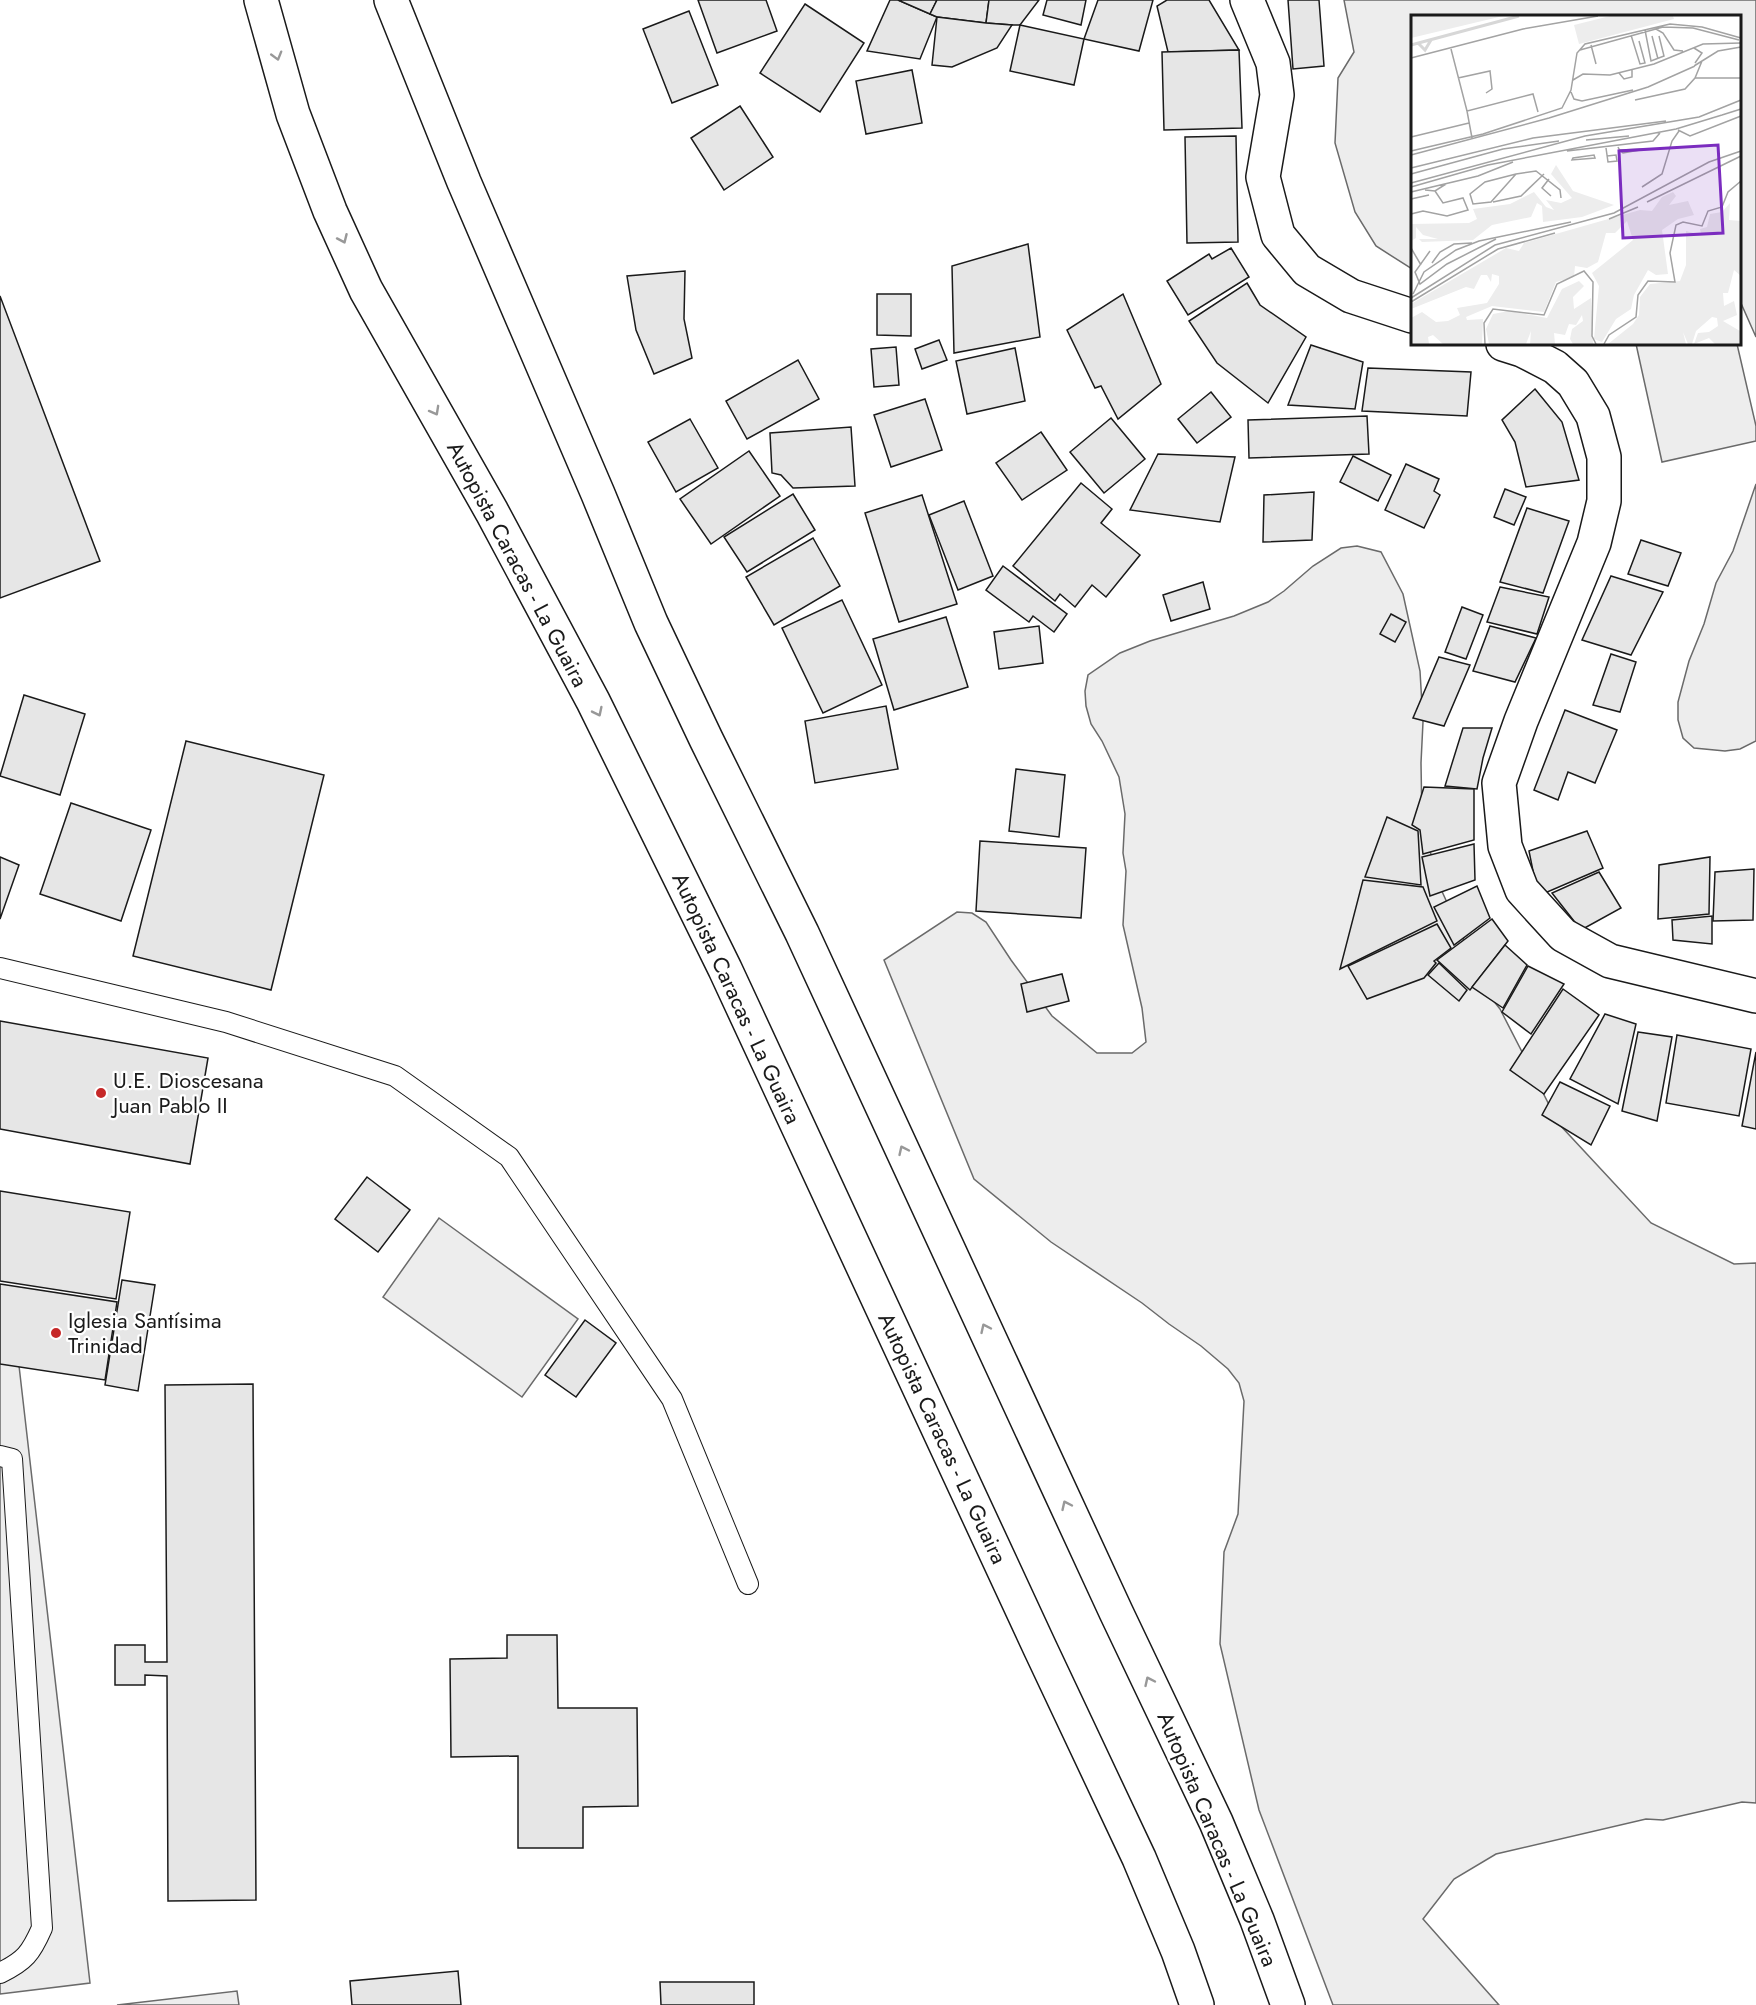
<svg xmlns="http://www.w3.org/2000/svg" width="1756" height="2005" font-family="Jost,sans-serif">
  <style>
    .built { fill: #ededed; stroke: #6a6a6a; stroke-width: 1.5 }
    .building { fill: #e6e6e6; stroke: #1a1a1a; stroke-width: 1.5 }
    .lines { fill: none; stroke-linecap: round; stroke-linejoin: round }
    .lane-casing { stroke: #1a1a1a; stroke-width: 22 }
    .secondary-casing { stroke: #1a1a1a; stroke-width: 36 }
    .highway-casing { stroke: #1a1a1a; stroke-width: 36 }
    .lane { stroke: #fff; stroke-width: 20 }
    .secondary { stroke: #fff; stroke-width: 33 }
    .highway { stroke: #fff; stroke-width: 33 }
    .oneway { stroke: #989898 }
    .poi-dot { fill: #c62828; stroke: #fff; stroke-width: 2 }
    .labels { text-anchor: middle; stroke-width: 4.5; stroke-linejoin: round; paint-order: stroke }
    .street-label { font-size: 22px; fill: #1a1a1a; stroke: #fff }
    .poi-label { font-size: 22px; fill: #1a1a1a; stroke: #fff; text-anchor: start }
    .inset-river { fill: none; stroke: #d7d7d7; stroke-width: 3 }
    .inset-road { fill: none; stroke: #a3a3a3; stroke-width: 1.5 }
    .view { fill: #7b2cbf; fill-opacity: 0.15; stroke: #7b2cbf; stroke-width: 3 }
    .inset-edge { fill: none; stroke: #1a1a1a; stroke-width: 3 }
  </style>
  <rect width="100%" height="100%" fill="#fff"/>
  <g class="built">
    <polygon points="1344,0 1756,0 1756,337 1740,301 1740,16 1412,16 1412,269 1376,246 1355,212 1335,143 1338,78 1354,52"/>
    <polygon points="1636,344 1737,344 1756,426 1756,441 1662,462"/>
    <polygon points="1756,484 1756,741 1740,749 1725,751 1694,748 1683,738 1678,720 1678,702 1689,661 1704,624 1716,583 1733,551"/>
    <polygon points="1357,546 1381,552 1403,594 1420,671 1423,722 1421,763 1422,822 1440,887 1489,995 1500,1009 1559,1124 1651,1223 1734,1264 1756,1263 1756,1803 1742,1802 1663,1820 1646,1819 1496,1854 1454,1879 1423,1919 1499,2005 1333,2005 1259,1810 1220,1644 1224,1552 1238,1514 1244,1401 1239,1383 1228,1369 1201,1346 1169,1324 1142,1303 1051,1242 974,1179 884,960 957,912 972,913 986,922 1011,960 1052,1016 1097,1053 1132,1053 1146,1042 1142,1008 1123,925 1126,871 1123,853 1125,814 1119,777 1102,741 1091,724 1086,706 1085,691 1088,675 1120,653 1150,641 1234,616 1268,602 1284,591 1313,566 1341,548"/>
    <polygon points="439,1218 578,1319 522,1397 383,1297"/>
    <polygon points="18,1357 90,1983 0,1994 0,1359"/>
    <polygon points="237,1991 239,2005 117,2005"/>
  </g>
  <g class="building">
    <polygon points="698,0 766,0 777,31 717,53"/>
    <polygon points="890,0 898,0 937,17 920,59 867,51"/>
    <polygon points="898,0 937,0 930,14"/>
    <polygon points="937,0 989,0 986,23 937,17 930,14"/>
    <polygon points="989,0 1039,0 1020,25 1012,25 986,23"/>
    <polygon points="1047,0 1086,0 1081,25 1043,15"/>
    <polygon points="1098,0 1153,0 1139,51 1084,39"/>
    <polygon points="1167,0 1209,0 1239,50 1168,52 1157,6"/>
    <polygon points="1288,0 1319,0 1324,66 1293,69"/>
    <polygon points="805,4 864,43 820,112 760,73"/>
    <polygon points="689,11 718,85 672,103 643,29"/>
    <polygon points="937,17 986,23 1012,25 997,48 952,67 932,65"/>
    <polygon points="1020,25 1084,39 1074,85 1010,71"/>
    <polygon points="1239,50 1242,128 1164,130 1162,52"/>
    <polygon points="912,70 922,123 866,134 856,81"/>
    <polygon points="740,106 773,157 724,190 691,138"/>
    <polygon points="1236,136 1238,242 1187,243 1185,137"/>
    <polygon points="1028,244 1040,337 954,353 952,266"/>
    <polygon points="1231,248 1249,277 1188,315 1167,281 1209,254 1212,259"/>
    <polygon points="685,271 684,319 692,358 654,374 636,330 627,276"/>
    <polygon points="1247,283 1260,305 1306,337 1268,403 1217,363 1189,321"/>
    <polygon points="877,294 911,294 911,336 877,335"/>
    <polygon points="1123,294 1161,384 1118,419 1101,386 1095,388 1067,330"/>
    <polygon points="0,296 100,561 0,598"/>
    <polygon points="939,340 947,360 922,369 915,349"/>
    <polygon points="1311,345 1363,362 1355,409 1288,405"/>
    <polygon points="896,347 899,385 874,387 871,349"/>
    <polygon points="1015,348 1025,401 967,414 956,361"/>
    <polygon points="798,360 819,399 747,439 726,401"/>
    <polygon points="1368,368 1471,372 1467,416 1362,411"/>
    <polygon points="1535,389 1562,422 1579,480 1526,487 1515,442 1502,420"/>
    <polygon points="1211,392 1231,417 1197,443 1178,419"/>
    <polygon points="925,399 942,450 891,467 874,415"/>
    <polygon points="1367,416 1369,454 1249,458 1248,420"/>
    <polygon points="1111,418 1145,459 1104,493 1070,452"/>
    <polygon points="690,419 718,468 676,492 648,442"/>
    <polygon points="851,427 855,486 793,488 781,475 772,473 770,433"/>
    <polygon points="1041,432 1067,470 1022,500 996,463"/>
    <polygon points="749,451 780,496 711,544 680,499"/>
    <polygon points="1158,454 1235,457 1220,522 1130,510"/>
    <polygon points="1353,456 1391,475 1378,501 1340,482"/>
    <polygon points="1406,464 1439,479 1434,491 1440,495 1424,528 1385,510"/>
    <polygon points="1081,483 1112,509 1101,523 1140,555 1106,597 1092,585 1075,607 1060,594 1055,601 1013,566"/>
    <polygon points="1505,489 1526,497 1514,525 1494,517"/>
    <polygon points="1314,492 1312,540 1263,542 1264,495"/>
    <polygon points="793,494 815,530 747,572 724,537"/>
    <polygon points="922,495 957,604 899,622 865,513"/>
    <polygon points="964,501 993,576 958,590 929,515"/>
    <polygon points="1527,508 1569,521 1543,593 1500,582"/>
    <polygon points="813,538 840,586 774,625 746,577"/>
    <polygon points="1641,540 1681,553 1668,586 1628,574"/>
    <polygon points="1003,566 1067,614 1054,632 1033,616 1029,622 986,590"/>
    <polygon points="1611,576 1663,592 1631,655 1582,640"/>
    <polygon points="1203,582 1210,609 1171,621 1163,595"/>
    <polygon points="1500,587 1549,597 1537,634 1487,622"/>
    <polygon points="842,600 882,685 823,713 782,628"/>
    <polygon points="1462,607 1483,615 1466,659 1445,652"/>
    <polygon points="1391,614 1406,622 1395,642 1380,634"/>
    <polygon points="946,617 968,687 894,710 873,639"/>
    <polygon points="1039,626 1043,663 999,669 994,632"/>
    <polygon points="1490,626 1536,638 1515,682 1473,671"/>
    <polygon points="1611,654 1636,662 1620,712 1593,705"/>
    <polygon points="1439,657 1470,665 1444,726 1413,718"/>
    <polygon points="24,695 85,714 60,795 0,776"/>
    <polygon points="886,706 898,769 815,783 805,721"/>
    <polygon points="1565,710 1617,730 1595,783 1568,772 1558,800 1534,790"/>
    <polygon points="1463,728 1492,728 1483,758 1477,789 1445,786"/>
    <polygon points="186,741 324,775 271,990 133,956"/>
    <polygon points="1016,769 1065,775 1059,837 1009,831"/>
    <polygon points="1424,787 1474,789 1474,840 1423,854 1420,830 1412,825"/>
    <polygon points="71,803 151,830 121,921 40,894"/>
    <polygon points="1387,817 1418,831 1421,885 1365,877"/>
    <polygon points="1587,831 1603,868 1538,896 1529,851"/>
    <polygon points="980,841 1086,848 1081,918 976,911"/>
    <polygon points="1474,844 1475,880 1430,896 1422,857"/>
    <polygon points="0,857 19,865 0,919"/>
    <polygon points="1710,857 1709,914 1658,919 1659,865"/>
    <polygon points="1754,869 1753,920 1713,921 1715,872"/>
    <polygon points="1599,872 1621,908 1581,930 1552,893"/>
    <polygon points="1363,880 1423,887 1437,921 1340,969"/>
    <polygon points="1477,886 1490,918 1454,945 1434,907"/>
    <polygon points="1712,916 1712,944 1673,940 1672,920"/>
    <polygon points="1492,919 1508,941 1470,990 1437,960"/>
    <polygon points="1437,924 1451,948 1434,961 1436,963 1424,978 1367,999 1348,966"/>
    <polygon points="1505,945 1527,965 1503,1008 1472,987"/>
    <polygon points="1439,963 1467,990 1459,1001 1428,975"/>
    <polygon points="1528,966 1564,984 1531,1034 1502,1012"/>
    <polygon points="1062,974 1069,1001 1027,1012 1021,984"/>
    <polygon points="1563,989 1599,1015 1544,1094 1510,1070"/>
    <polygon points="1605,1014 1636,1024 1618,1104 1570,1079"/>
    <polygon points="0,1021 208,1058 190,1164 0,1129"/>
    <polygon points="1638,1032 1672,1037 1657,1121 1622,1111"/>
    <polygon points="1677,1035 1751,1049 1739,1116 1666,1103"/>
    <polygon points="1756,1052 1756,1129 1742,1126"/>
    <polygon points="1560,1082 1610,1106 1591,1145 1542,1115"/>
    <polygon points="367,1177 410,1210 378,1252 335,1219"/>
    <polygon points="0,1191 130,1212 116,1299 0,1281"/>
    <polygon points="122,1280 155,1285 138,1391 105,1385"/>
    <polygon points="0,1284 117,1302 105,1380 0,1364"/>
    <polygon points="585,1320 616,1343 576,1397 545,1375"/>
    <polygon points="253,1384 256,1900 168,1901 167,1676 145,1675 145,1685 115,1685 115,1645 145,1645 145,1662 167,1662 165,1385"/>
    <polygon points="507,1635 557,1635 558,1708 637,1708 638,1806 583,1807 583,1848 518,1848 518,1756 451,1757 450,1659 507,1658"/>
    <polygon points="458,1971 461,2005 352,2005 350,1981"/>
    <polygon points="660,1982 754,1982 754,2005 661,2005"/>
  </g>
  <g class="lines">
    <g class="lane-casing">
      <g id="lane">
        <polyline points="0,968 226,1022 395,1076 509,1157 672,1399 748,1584"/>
        <path d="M0,1456l12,3 30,469c-11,25 -17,33 -42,45"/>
      </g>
    </g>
    <g class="secondary-casing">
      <g id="secondary">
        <polyline points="1247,0 1273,63 1277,95 1263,177 1278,235 1307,270 1351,296 1412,316"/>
        <polyline points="1503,344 1522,350 1555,367 1573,383 1593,416 1604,457 1604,501 1594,543 1521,721 1499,783 1505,846 1522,890 1563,935 1610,961 1756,996"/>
      </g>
    </g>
    <g class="highway-casing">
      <g id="highway">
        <polyline points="261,0 293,114 330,211 366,290 492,512 593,701 725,969 1040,1648 1139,1858 1178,1951 1197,2005"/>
        <polyline points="391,0 464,182 598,494 651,623 706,739 802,933 1116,1612 1216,1822 1257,1920 1288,2005"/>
      </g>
    </g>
    <use href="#lane" class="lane"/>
    <use href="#secondary" class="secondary"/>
    <use href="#highway" class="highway"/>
  </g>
  <defs><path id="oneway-chevron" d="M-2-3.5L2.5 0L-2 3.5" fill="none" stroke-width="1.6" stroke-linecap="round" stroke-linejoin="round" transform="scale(1.5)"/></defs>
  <g class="oneway">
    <use href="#oneway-chevron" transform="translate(277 56) rotate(74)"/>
    <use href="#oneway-chevron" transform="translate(343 239) rotate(66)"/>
    <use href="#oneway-chevron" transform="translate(435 411) rotate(61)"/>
    <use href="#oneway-chevron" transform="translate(598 712) rotate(64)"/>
    <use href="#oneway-chevron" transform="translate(903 1150) rotate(-115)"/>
    <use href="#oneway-chevron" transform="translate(985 1328) rotate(-115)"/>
    <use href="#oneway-chevron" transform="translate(1066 1505) rotate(-115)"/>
    <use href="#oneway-chevron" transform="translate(1149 1681) rotate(-115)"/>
  </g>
  <g class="poi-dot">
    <circle cx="101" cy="1093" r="6"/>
    <circle cx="56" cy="1333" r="6"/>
  </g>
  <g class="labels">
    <g class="street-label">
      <text transform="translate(518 564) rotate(62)" y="8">Autopista Caracas - La Guaira</text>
      <text transform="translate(737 998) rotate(65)" y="8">Autopista Caracas - La Guaira</text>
      <text transform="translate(943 1438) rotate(65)" y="8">Autopista Caracas - La Guaira</text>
      <text transform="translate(1218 1839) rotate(67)" y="8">Autopista Caracas - La Guaira</text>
    </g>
    <g class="poi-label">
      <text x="113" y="1088">U.E. Dioscesana<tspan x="113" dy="25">Juan Pablo II</tspan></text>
      <text x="68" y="1328">Iglesia Santísima<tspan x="68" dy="25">Trinidad</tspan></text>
    </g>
  </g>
  <g transform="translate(1411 15)">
    <rect width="330" height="330" fill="#fff"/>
    <path d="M0,1h92l-92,22zM199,1h63l1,3 -95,25 -5,-19zM145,150l17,26 41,14 -32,12 -39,5 -1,-16 -5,-3 -6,14 -39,8 -19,15 -51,2 -3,-3h19l-15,-4 -7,-8v11l-5,3v-17l58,-1 8,-4 -4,-10 37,-5 24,-12 12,15 8,3 -8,-10 15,3 11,-5 -21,-24zM262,177l3,4 -7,9 19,-4 6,14 -16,4 -16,11 6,44 -12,1 -8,-5 -14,25 -3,14 -15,10 -14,23 -8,-3 5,-53 -7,-13 41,-33 -6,-19 -12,12h-9l-8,29 -11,6 -12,-2 -1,11 -18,5 -12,30 -52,-6 -26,11 1,3 16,-1 -1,25h-39l-10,-9 -5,2 1,7h-18v-26l11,-6 14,10 12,-1 12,-6 -3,-7 30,-5 12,-19v-8l-7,-2 -1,8 -4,-7h-6l-7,14 -8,-2 -55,22v-5l95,-56 13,3 5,-8 116,-33 12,1 10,-14zM319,188l-1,17 12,1v55l-7,-6 -6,23h-5l1,13 10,-5 3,14 -14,6 17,10 1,13h-26l-6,-6 -15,6 4,-11 11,-1 9,-6 -1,-8 -5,-1 -16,14 -4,13h-4l-5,-12 3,12h-78l25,-20 6,-9 1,-18 10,-13 30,-3 6,-16v-34l15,4 5,-2 -5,1 -1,-5 7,-2 3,-13 12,-2zM168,266l5,5 -11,11 1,12 17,-11 2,46h-20l-3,-5 2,-10 11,-8 -1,-6 -6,10 -7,-1 -4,11 -11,-2 1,11h-25l1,-13 -5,13h-37l-3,-15 7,-15 16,-3 38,7 15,-29z" fill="#ededed"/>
    <path class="inset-river" d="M7,28l7,7 6,-10M0,30l108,-29"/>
    <path class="inset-road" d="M245,14l7,4 11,17 9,1M234,15l6,31 13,-5 -5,-20M220,20l9,29 5,-1 -6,-22M241,21l6,23M180,30l5,19M283,33l8,5 -7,10M40,34l16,62M169,35l83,-23 30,1 46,12M0,43l112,-29 75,-13M283,51l24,-15 23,-4M208,58l5,6 8,-2v-7M47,63l32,-7 2,18 -6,4M284,63h46M162,65l10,-6 27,1 44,-11 49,-20 38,-1M160,77l3,7 8,2 51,-11M224,85l50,-11 10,-11 7,-17M311,100l19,-6M267,115l12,6 51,-20M0,122l58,-14M61,123l-5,-27 66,-17 5,18M175,125l43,-4M207,132l1,2 4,4 23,-4 -26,1M195,133l2,14 9,-1 -1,-6 -9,1M0,136l72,-17 79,-26 9,-18 6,-37 8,-9 85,-20 32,3 39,11M156,136l86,-10 7,-8M0,140l138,-37 99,-31 47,-21M183,140l1,3 -23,2 1,-2zM0,153l122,-30 133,-17M0,159l92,-25 56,-8M105,159l-25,28 -18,2 -3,-10 15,-12 31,-8 20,-3 24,19 1,8M138,164l-7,9 9,8M0,168l174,-47 114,-19 42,-17M0,172l77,-22 188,-36 46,-14M231,172l20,-13 10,-33 7,-10M14,175l10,1 11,-7M0,177l67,-16 35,-14M0,184l18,-4M82,187l28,-6 23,-22M236,187l94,-46M0,199l12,-3 24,5 21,-6 -5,-12 -20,5 -8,-12M198,204l29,-12M0,233l10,17M19,236l-15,21 5,12 27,-20 49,-25M21,248l8,-11 14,-8 18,-1M2,279l11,-22 32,-22 23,-9 92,-19M0,283l84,-53 119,-32 95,-51 32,-11M0,287l87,-53 57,-16M74,329l-1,-21 9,-14 51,6 13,-31 27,-13 9,11 -1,54 4,8M193,329l5,-9 27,-18 2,-22 10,-14 27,1 -5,-29 6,-28 7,-3 19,4 6,-15 14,-4 6,-15 13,-11"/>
    <path class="view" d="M307,130l5,88 -100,5 -4,-87z"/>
    <rect width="330" height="330" class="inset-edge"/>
  </g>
</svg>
